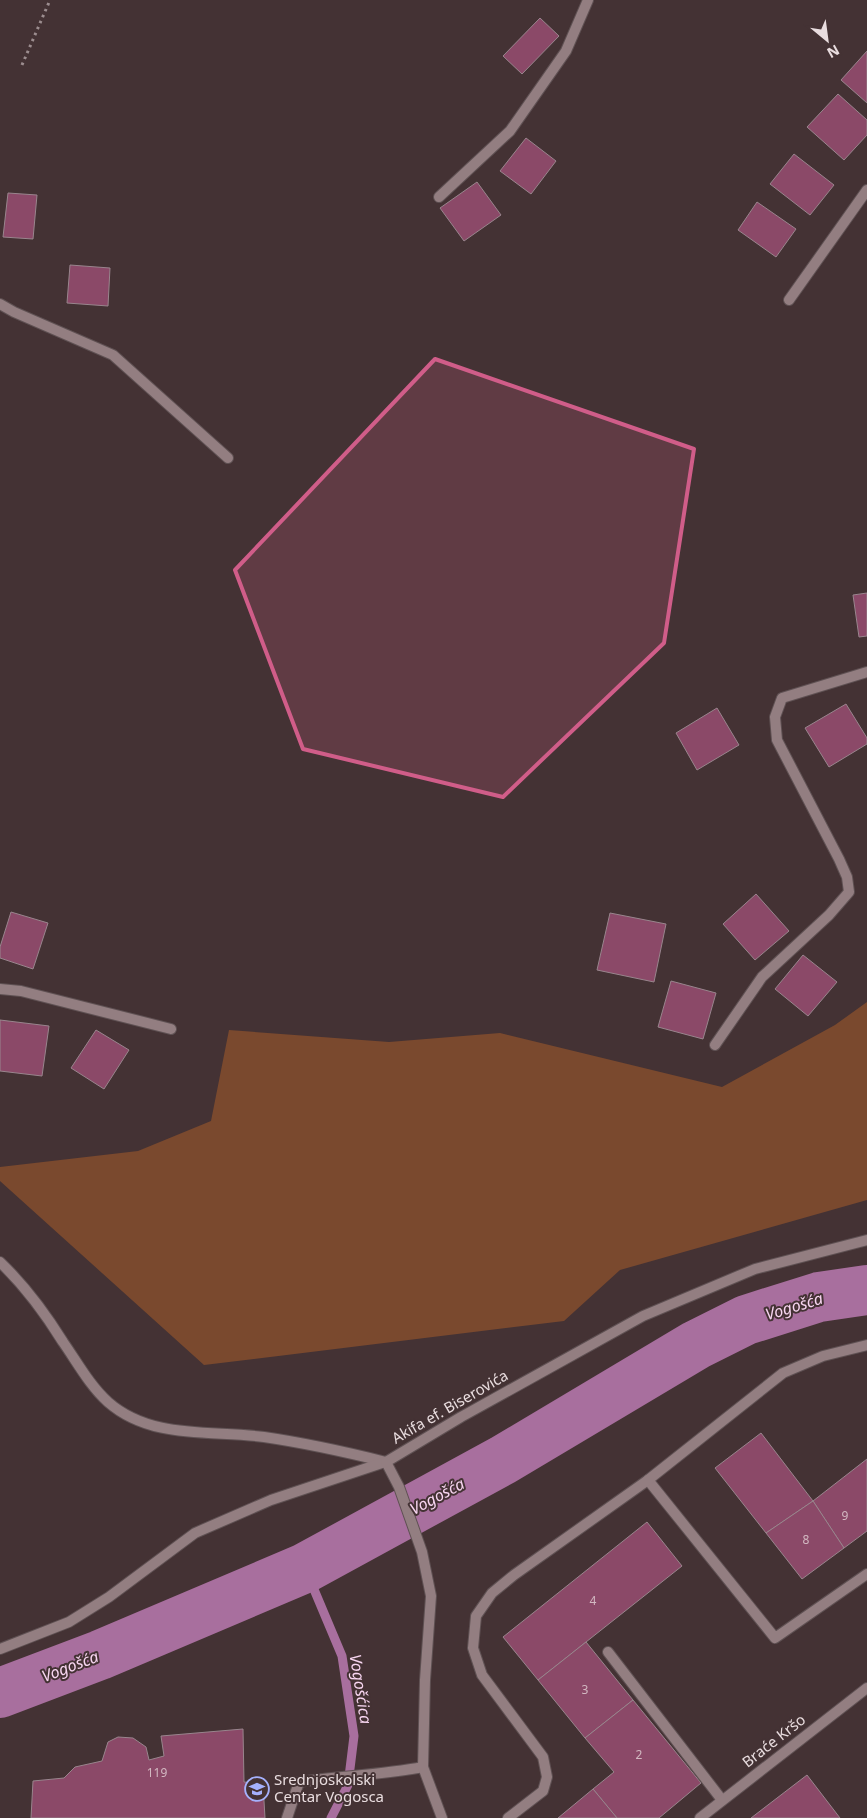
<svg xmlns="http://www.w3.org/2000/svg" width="867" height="1818" font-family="'Noto Sans',sans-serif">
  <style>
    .green { fill: #7a492e }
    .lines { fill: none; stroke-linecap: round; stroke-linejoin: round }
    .stream { stroke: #a86f9e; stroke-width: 9 }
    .river { stroke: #a86f9e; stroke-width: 50 }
    .building { fill: #8b4968; stroke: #99858d }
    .service-casing { stroke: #5f5153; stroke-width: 12 }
    .minor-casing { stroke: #5f5153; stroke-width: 12 }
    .path { stroke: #9c8d8f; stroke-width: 3; stroke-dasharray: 2.5 4; stroke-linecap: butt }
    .service { stroke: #937e81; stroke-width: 10 }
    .minor { stroke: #937e81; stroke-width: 10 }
    .marked { fill: #d05d89; fill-opacity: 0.2; stroke: #d05d89; stroke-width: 4; stroke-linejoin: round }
    .labels { text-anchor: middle; stroke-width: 4; stroke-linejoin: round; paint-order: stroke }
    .number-label { font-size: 12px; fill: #d2b8c1 }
    .street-label { font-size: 15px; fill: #e9dddf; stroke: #443234 }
    .poi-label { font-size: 15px; fill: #e9dddf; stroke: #443234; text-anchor: start }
    .water-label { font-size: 16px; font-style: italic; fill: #f8d6f1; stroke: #443234 }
  </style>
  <rect width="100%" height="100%" fill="#443234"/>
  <polygon class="green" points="867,1002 867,1200 620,1270 564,1321 204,1365 0,1181 0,1167 138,1151 211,1121 229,1030 389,1042 500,1033 722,1087 835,1025"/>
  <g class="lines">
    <polyline class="stream" points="305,1568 342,1656 354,1736 348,1785 331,1818"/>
    <polyline class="river" points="0,1693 100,1655 305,1568 503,1460 696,1345 746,1320 819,1297 867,1290"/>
  </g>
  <g class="building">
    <polygon points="540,18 559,36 522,74 503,56"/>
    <polygon points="867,51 867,103 841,80"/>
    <polygon points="838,94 867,120 867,135 844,160 807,127"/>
    <polygon points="526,138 556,161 531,194 500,171"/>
    <polygon points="794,154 834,185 810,215 770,184"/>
    <polygon points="477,182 501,215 464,241 440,208"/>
    <polygon points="8,193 37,195 33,239 3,237"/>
    <polygon points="757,202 796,229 776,257 738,230"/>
    <polygon points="70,265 110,268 108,306 67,303"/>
    <polygon points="867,593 867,636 859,637 853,595"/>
    <polygon points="846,704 867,738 867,744 829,767 805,728"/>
    <polygon points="717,708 739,745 697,770 676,733"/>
    <polygon points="756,894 789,931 755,960 723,924"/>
    <polygon points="11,912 48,923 33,969 0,958 0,947"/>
    <polygon points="610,913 666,924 654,982 597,970"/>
    <polygon points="803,955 837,982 808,1016 775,989"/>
    <polygon points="671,981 716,993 703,1039 658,1027"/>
    <polygon points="0,1020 49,1026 42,1076 0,1071"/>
    <polygon points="96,1030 129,1050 104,1089 71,1068"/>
    <polygon points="761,1433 813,1501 766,1533 715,1468"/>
    <polygon points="867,1459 867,1531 844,1548 813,1501"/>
    <polygon points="813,1501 844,1548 802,1579 766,1533"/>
    <polygon points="647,1522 682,1566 538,1680 503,1637"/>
    <polygon points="586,1642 633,1700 585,1738 538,1680"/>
    <polygon points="633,1700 701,1783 659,1818 617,1818 593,1789 614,1772 585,1738"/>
    <polygon points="243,1729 244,1782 263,1784 265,1818 31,1818 33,1781 64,1778 75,1767 102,1761 108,1742 118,1737 133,1738 146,1747 149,1760 164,1756 161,1736"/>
    <polygon points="807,1775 840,1818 751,1818"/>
    <polygon points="593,1789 617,1818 558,1818"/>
  </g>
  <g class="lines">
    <g class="service-casing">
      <g id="service">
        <polyline points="789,300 867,190"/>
        <polyline points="648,1480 775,1638 867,1574"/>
        <polyline points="608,1652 722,1800"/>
        <path d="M287,1818l12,-36c41,-6 83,-7 124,-15"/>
        <polyline points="508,1818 543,1791 547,1777 543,1757 482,1675 473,1648 476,1616 492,1593 514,1575 648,1480 783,1373 823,1356 867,1345"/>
      </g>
    </g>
    <g class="minor-casing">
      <g id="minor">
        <polyline points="439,197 510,131 566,51 588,0"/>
        <polyline points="0,304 14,312 113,355 228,458"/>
        <polyline points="0,989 21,991 171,1029"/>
        <polyline points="715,1045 762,977 829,915 849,892 847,877 839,859 777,740 775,717 782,698 867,672"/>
        <path d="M0,1262c24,23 45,51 63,80 14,20 27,44 45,60 43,38 104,28 156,35 41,6 82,15 122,25"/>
        <polyline points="0,1649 69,1622 109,1597 195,1533 271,1500 385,1462"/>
        <polyline points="442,1818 423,1767 425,1680 431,1596 422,1552 399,1487 386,1462 461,1417 643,1316 755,1269 867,1240"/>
        <polyline points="700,1818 867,1688"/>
      </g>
    </g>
    <polyline class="path" points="22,65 50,0"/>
    <use href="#service" class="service"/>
    <use href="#minor" class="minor"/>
  </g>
  <path class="marked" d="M435,359l259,90 -30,194 -161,154 -200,-48 -68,-179z"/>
  <defs>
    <g id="school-ring" transform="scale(1.25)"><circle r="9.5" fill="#443234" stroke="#a5b1fc" stroke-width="1.5"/><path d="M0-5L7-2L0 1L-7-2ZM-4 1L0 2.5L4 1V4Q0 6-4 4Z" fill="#a5b1fc"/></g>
  </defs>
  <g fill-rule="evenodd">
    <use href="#school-ring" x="257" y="1789"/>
  </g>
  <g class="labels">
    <g class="number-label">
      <text x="845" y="1520">9</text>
      <text x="806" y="1544">8</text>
      <text x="593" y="1605">4</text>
      <text x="585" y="1694">3</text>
      <text x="639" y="1759">2</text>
      <text x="157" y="1777">119</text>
    </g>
    <g class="street-label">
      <text transform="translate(450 1407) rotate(-30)" y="5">Akifa ef. Biserovića</text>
      <text transform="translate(774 1741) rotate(-38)" y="5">Braće Kršo</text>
    </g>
    <g class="poi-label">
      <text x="274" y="1785">Srednjoskolski<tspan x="274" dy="17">Centar Vogosca</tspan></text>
    </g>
    <g class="water-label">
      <text transform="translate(794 1306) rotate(-17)" y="6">Vogošća</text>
      <text transform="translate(437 1496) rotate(-28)" y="6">Vogošća</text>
      <text transform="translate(70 1666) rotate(-21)" y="6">Vogošća</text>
      <text transform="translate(361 1689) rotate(81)" y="6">Vogošćica</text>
    </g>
  </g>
  <g transform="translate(827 40) rotate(151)" stroke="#443234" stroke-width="4" paint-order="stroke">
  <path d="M0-4L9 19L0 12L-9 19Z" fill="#e9dddf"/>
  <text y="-8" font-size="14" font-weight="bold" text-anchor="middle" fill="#e9dddf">N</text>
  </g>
</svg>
